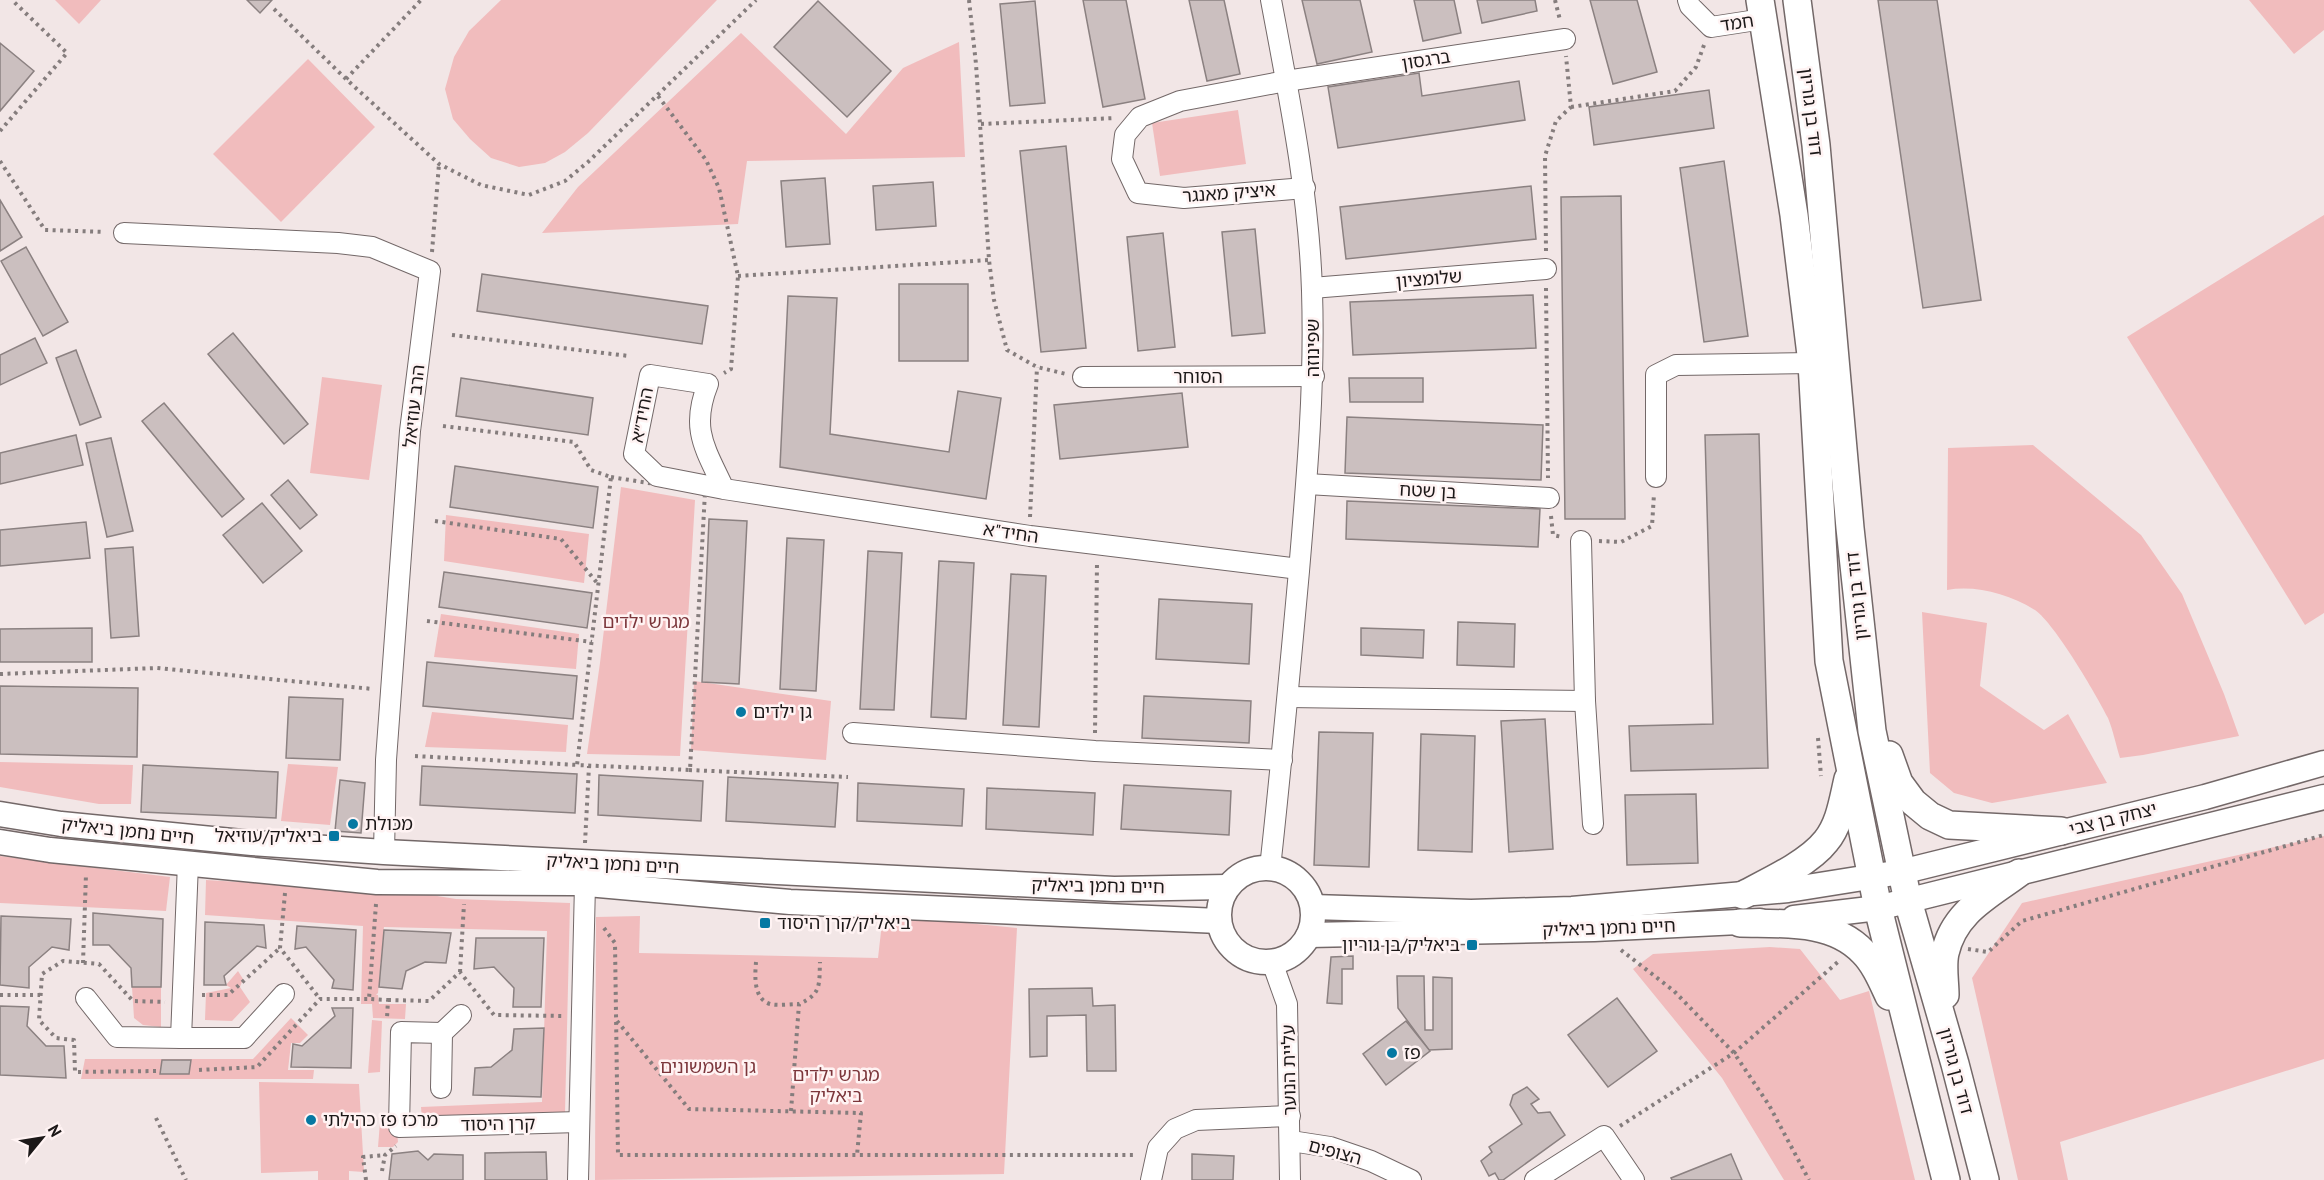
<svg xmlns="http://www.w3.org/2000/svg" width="2324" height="1180" font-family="'PT Sans','Noto Sans Hebrew',sans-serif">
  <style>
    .green { fill: #f1bcbd }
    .building { fill: #cbbfbf; stroke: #8b8181; stroke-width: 1.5 }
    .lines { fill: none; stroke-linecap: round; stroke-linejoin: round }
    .minor-casing { stroke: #736868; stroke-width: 22 }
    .tertiary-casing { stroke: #736868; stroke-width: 27 }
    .secondary-casing { stroke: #736868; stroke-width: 30 }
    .path { stroke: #857d7d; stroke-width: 4; stroke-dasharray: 3 4.5; stroke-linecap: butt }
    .minor { stroke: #fff; stroke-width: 20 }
    .tertiary { stroke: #fff; stroke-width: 24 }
    .secondary { stroke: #fff; stroke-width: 27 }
    .poi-dot { fill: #0678a2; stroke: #fff3f3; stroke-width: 2 }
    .labels { text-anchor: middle; stroke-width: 5; stroke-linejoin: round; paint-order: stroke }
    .street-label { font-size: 18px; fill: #1c1818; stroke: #fff3f3 }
    .park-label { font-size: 18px; fill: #7c363b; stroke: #fff3f3 }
    .poi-label { font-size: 18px; fill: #1c1818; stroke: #fff3f3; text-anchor: start }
  </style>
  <rect width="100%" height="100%" fill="#f2e6e6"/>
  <g class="green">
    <polygon points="55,0 101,0 79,24"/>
    <polygon points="501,0 717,0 588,133 565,152 545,163 519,167 491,158 470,139 453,119 445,89 454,57 469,31"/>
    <polygon points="2249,0 2324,0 2324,30 2294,54"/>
    <polygon points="741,33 846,134 903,68 959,42 965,157 747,161 738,224 542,233 578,187"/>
    <polygon points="308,59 375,127 281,222 213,154"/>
    <polygon points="1238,110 1246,164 1160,176 1152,123"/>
    <polygon points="2324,215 2324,613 2305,625 2127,337"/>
    <polygon points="322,377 382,385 369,480 310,473"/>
    <path d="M2033,445l108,90 41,59 42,100 15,42 -96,19 -23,3c-4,-13 -7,-28 -12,-40 -12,-24 -53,-94 -73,-108 -26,-16 -59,-25 -88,-20l1,-142z"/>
    <polygon points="621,487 695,500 680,756 587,754 600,663"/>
    <polygon points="446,515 589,534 584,583 444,561"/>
    <polygon points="1922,612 1987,623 1980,686 2044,730 2068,714 2107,783 1992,803 1954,793 1930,773"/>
    <polygon points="441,614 579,634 576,669 434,657"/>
    <polygon points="694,681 831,701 826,760 691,750"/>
    <polygon points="432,712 568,725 566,752 425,747"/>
    <polygon points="0,762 133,765 131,804 99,804 0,787"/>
    <polygon points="288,764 338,767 330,825 281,821"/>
    <polygon points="2324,836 2324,1059 2060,1142 2068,1180 2018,1180 1972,978 2022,903"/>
    <polygon points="0,856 170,877 166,911 0,903"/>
    <polygon points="206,880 412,892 456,899 570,903 565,1113 422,1119 421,1107 542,1102 547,931 384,927 378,993 376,995 378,995 379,1004 406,1004 405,1019 373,1018 372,1004 361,1004 363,926 205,915"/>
    <polygon points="640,916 639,953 878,958 882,923 896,916 1017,928 1004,1174 595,1180 596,917"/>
    <polygon points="1770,947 1800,949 1840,1000 1869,991 1915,1180 1784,1180 1722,1078 1633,969 1653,954"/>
    <polygon points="238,971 243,979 240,987 250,1002 232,1021 205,1020 206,993 231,988 226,985"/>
    <polygon points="132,987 161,987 161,1027 143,1025 134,1018"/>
    <polygon points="291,1018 308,1035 300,1043 291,1043 288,1070 314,1070 313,1079 81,1079 85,1059 253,1059"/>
    <polygon points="372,1020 382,1021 380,1072 368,1073"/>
    <polygon points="259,1082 359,1084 364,1172 349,1171 349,1180 318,1180 318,1171 261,1173"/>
    <polygon points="396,1121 398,1142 393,1147 378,1147 380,1122"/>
  </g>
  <g class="building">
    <polygon points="247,0 272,0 260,13"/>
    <polygon points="1083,0 1126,0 1145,99 1103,107"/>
    <polygon points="1189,0 1224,0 1240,74 1207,81"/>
    <polygon points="1302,0 1360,0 1372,52 1317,64"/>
    <polygon points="1414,0 1454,0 1461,33 1423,41"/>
    <polygon points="1477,0 1535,0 1537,11 1482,23"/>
    <polygon points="1590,0 1637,0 1657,72 1613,84"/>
    <polygon points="1878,0 1937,0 1981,300 1923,308"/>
    <polygon points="818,1 891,71 847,117 774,47"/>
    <polygon points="1035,1 1045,103 1010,106 1000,4"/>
    <polygon points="0,43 34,71 0,111"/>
    <polygon points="1419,73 1422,96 1519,81 1525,120 1338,148 1328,87"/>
    <polygon points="1709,90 1714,128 1594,145 1589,107"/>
    <polygon points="1066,146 1086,348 1041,352 1020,151"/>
    <polygon points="1724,161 1748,336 1704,342 1680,168"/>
    <polygon points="825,178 830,244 786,247 781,181"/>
    <polygon points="933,182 936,226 876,230 873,186"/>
    <polygon points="1531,186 1536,239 1346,259 1340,207"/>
    <polygon points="1621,196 1625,519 1565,519 1561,197"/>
    <polygon points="0,200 22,237 0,251"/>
    <polygon points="1255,229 1265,333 1232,336 1222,232"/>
    <polygon points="1163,233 1175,347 1138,351 1127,237"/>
    <polygon points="26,247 68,322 43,336 1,261"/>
    <polygon points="482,274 708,306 702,344 477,311"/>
    <rect x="899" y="284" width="69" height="77"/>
    <polygon points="1533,295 1536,348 1353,355 1350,302"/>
    <polygon points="788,296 837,298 830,434 949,452 958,391 1001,398 986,499 780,467"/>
    <polygon points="233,333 308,424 284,444 208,354"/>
    <polygon points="35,338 47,363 0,385 0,355"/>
    <polygon points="76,350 101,417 80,425 56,358"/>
    <polygon points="461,378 593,398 588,435 456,416"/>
    <polygon points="1349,378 1423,378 1423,402 1350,402"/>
    <polygon points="1182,393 1188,447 1060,459 1054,405"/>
    <polygon points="164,403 244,499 222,517 142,421"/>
    <polygon points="1347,417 1543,425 1541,480 1345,473"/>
    <polygon points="1759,434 1768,768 1631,771 1629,726 1713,724 1705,435"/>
    <polygon points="76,435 83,465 0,484 0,453"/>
    <polygon points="111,438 133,531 107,537 86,443"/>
    <polygon points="455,466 598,487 593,528 450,507"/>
    <polygon points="288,480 317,515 300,529 271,495"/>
    <polygon points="1347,501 1540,509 1538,547 1346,539"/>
    <polygon points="262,503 302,551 263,583 223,535"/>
    <polygon points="709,519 747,521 739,684 702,682"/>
    <polygon points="86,522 90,558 0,566 0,530"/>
    <polygon points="787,538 824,540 816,691 780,689"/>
    <polygon points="133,547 139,636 111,638 105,549"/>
    <polygon points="868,551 902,553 894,710 860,709"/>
    <polygon points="939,561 974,563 966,719 931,717"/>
    <polygon points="444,572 592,593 587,628 439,607"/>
    <polygon points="1011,574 1046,576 1039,727 1003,725"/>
    <polygon points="1159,599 1252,604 1249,664 1156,659"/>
    <polygon points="1458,622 1515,624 1514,667 1457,665"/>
    <polygon points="92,628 92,662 0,662 0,629"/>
    <polygon points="1361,628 1424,630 1423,658 1361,655"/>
    <polygon points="427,662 577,676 573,719 423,706"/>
    <polygon points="0,686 138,688 137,757 0,754"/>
    <polygon points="1144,696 1251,701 1249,743 1142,738"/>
    <polygon points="289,697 343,699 340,760 286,758"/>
    <polygon points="1545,719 1553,849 1509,852 1501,721"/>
    <polygon points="1319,732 1373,733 1369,867 1314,865"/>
    <polygon points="1421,734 1475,736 1472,852 1418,850"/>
    <polygon points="143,765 278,772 276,818 141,812"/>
    <polygon points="422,766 577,774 575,813 420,805"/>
    <polygon points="599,775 703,781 701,821 598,815"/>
    <polygon points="728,777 838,783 835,827 726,821"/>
    <polygon points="340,780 365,783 361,833 335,831"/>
    <polygon points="858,783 964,789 962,826 857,821"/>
    <polygon points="1124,785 1231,791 1229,835 1121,829"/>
    <polygon points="987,788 1095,793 1093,835 986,829"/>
    <polygon points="1696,794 1698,863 1627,865 1625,795"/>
    <polygon points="93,913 163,919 161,987 132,987 131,968 109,945 93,945"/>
    <polygon points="1,916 71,919 69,950 52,947 29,967 29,988 0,985"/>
    <polygon points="205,922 264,925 266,948 257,946 224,976 226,985 204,985"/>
    <polygon points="297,926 356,930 353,990 332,988 334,980 306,947 295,949"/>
    <polygon points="384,930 451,933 446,963 425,962 406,971 402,989 379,987"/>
    <polygon points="476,938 544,938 541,1007 513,1007 514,988 494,967 474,969"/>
    <polygon points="1353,956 1353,969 1342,969 1342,1004 1327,1003 1331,957"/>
    <polygon points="1397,976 1424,976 1425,1030 1433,1030 1433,977 1452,978 1452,1049 1429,1050 1398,1008"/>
    <polygon points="1092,988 1093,1006 1115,1005 1116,1071 1087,1071 1086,1015 1047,1016 1047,1056 1030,1057 1029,989"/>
    <polygon points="1617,998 1657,1051 1608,1087 1568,1035"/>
    <polygon points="0,1006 29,1007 27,1026 46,1046 64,1046 66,1078 0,1075"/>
    <polygon points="332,1008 353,1008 351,1068 291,1067 293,1044 302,1046 335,1016"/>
    <polygon points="1406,1021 1430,1051 1386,1085 1363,1054"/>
    <polygon points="544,1028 541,1097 473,1095 475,1068 491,1067 512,1050 514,1029"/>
    <polygon points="162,1060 191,1060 189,1074 160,1074"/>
    <polygon points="1527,1087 1539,1099 1531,1104 1538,1113 1550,1112 1565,1135 1503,1180 1499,1180 1495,1173 1489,1176 1481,1161 1492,1152 1489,1147 1522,1124 1510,1105 1513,1095"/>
    <polygon points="418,1151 428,1160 434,1154 463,1155 463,1180 389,1180 392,1154"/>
    <polygon points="546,1152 547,1180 485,1180 485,1153"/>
    <polygon points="1192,1154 1234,1156 1233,1180 1192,1180"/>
    <polygon points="1731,1154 1742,1180 1672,1180 1671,1178"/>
  </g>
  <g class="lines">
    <g class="minor-casing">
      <g id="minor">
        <polyline points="1688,0 1690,6 1711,27 1763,19"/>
        <polyline points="1305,188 1184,198 1138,193 1122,159 1125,135 1140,117 1180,101 1286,81 1565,39"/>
        <polyline points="124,233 338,243 372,247 430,271 410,431 386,760 384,852"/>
        <polyline points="1312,288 1546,269"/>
        <polyline points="1083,377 1314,376"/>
        <polyline points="1656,477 1656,375 1676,365 1812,363"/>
        <polyline points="1307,484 1549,498"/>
        <path d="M724,489c-19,-41 -34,-60 -16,-105l-58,-9 -16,79 23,22 67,13 306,47 269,33"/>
        <polyline points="1581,541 1585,701 1593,824"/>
        <polyline points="1288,697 1585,701"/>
        <polyline points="853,733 1095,751 1282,760"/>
        <polyline points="188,863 181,1038 244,1038 284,994"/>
        <path d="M1270,868c11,-99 20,-198 29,-297 8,-94 16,-186 13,-280 -3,-98 -23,-195 -41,-291"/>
        <polyline points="1272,962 1287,1004 1290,1180"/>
        <polyline points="86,998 117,1037 181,1038"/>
        <polyline points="461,1015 442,1033 401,1032 399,1127 579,1122"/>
        <polyline points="441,1088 442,1033"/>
        <polyline points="1291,1141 1330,1147 1371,1161 1411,1180"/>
        <polyline points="578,1180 585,884"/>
        <polyline points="1151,1180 1158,1148 1175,1129 1196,1120 1290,1116"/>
        <polyline points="1535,1180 1604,1136 1634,1180"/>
      </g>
    </g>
    <g class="tertiary-casing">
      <g id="tertiary">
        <polyline points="0,814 61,824 252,843 384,852 1114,889 1227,887"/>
        <polyline points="0,842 50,850 377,882 576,883 790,902 1219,921"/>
        <circle cx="1266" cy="915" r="47"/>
        <polyline points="1313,907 1471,912 1572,909 1788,890 1901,872 2205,797 2324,763"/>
        <polyline points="1794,918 1878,908 2324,797"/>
        <polyline points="1309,935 1594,929 1760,921"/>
      </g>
    </g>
    <g class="secondary-casing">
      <g id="secondary">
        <polyline points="1760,0 1794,215 1812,363 1829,661 1878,908 1946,1180"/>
        <polyline points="1797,0 1816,145 1850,528 1872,731 1908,901 1955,1064 1985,1180"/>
        <polyline points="1889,755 1899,783 1913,802 1930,816 1949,825 2061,831"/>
        <path d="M1743,895c25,-13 66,-32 83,-54 14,-17 17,-41 22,-62"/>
        <path d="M1740,923c41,1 92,-4 123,29 12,12 19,29 26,44"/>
        <path d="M1945,995c0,-13 -3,-29 0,-42 9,-41 43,-57 74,-80"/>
      </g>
    </g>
    <g class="path">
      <polyline points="969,0 976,64 989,260 994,300 1007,350 1037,367 1066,374"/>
      <polyline points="1555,0 1560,20"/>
      <polyline points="274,9 346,79 439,164 481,185 529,195 565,181 588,162 756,0"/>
      <polyline points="346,79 421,0"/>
      <polyline points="658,96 706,160 719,188 738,276 731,369 724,373"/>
      <polyline points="1571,107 1675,91 1696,67 1704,45"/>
      <polyline points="981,124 1115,118"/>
      <polyline points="0,131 67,53 12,0"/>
      <polyline points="0,161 45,230 105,232"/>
      <polyline points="1546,251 1545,156 1556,121 1571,107 1566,56"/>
      <polyline points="432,252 439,164"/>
      <polyline points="738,276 989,260"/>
      <polyline points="1546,288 1548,478"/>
      <polyline points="452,335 629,356"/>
      <polyline points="443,426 574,442 591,470 611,477"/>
      <polygon points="611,477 705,492 690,770 577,765"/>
      <polyline points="1551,516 1553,535 1562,537"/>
      <polyline points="1030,517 1037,367"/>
      <polyline points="435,521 561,539 598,584"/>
      <polyline points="1599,541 1621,542 1652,526 1654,494"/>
      <polyline points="427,621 592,642"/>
      <polyline points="0,674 157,668 373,689"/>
      <polyline points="1095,733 1097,563"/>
      <polyline points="1818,738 1821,776"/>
      <polyline points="415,756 579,765"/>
      <polyline points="689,770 848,777"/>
      <polyline points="585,843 589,766"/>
      <polyline points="285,893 280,948 320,999"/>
      <polyline points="376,904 369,999 388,1000 387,1018"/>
      <polyline points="604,928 615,943 618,1155 1136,1155"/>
      <polyline points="1968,949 1988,952 2022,921 2324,835"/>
      <polyline points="1621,950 1674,991 1734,1053 1769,1105 1809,1180"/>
      <path d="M756,962c-1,13 -3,37 14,42 8,2 20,0 29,0"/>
      <polyline points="83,963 86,874"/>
      <polyline points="460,972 464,904"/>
      <polyline points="0,995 40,995"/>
      <polyline points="202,995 228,995 280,948"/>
      <polyline points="388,1000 429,1001 460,972 494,1015 563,1016"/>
      <polyline points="617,1021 689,1109 861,1113 857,1155"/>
      <polyline points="199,1070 257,1067 320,999 369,999"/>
      <polyline points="156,1071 75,1072 74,1040 56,1038 39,1020 42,974 63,961 99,964 133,1001 165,1002"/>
      <path d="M791,1111l8,-107c23,-10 20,-20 21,-42"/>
      <polyline points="156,1118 186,1180"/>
      <polyline points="1620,1126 1734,1053 1839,961"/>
      <polyline points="382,1171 385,1155 396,1146"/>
      <polyline points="366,1180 363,1157 385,1155"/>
    </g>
    <use href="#minor" class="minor"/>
    <use href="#tertiary" class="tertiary"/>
    <use href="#secondary" class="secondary"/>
  </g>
  <g class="poi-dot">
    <circle cx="741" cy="712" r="6"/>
    <circle cx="353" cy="824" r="6"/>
    <rect x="328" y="830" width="12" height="12" rx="3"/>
    <rect x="759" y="917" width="12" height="12" rx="3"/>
    <rect x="1466" y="939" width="12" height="12" rx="3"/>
    <circle cx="1392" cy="1053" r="6"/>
    <circle cx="311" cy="1120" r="6"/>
  </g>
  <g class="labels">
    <g class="street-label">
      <text transform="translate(1737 23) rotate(-9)" y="6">חמד</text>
      <text transform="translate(1426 60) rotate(-9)" y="6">ברגסון</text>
      <text transform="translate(1811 112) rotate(83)" y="6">דוד בן גוריון</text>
      <text transform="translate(1229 193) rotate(-4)" y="6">איציק מאנגר</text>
      <text transform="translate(1429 279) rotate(-5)" y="6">שלומציון</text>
      <text transform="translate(1313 348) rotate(-90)" y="6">שפינוזה</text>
      <text x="1198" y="383">הסוחר</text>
      <text transform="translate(414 406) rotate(-84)" y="6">הרב עוזיאל</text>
      <text transform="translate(642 415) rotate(-79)" y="6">החיד״א</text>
      <text transform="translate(1428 491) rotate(3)" y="6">בן שטח</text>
      <text transform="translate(1011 533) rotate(8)" y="6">החיד"א</text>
      <text transform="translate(1857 596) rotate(-96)" y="6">דוד בן גוריון</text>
      <text transform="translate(2113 819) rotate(-14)" y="6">יצחק בן צבי</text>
      <text transform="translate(128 831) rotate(6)" y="6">חיים נחמן ביאליק</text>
      <text transform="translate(613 864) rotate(3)" y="6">חיים נחמן ביאליק</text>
      <text transform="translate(1098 886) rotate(1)" y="6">חיים נחמן ביאליק</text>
      <text transform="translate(1609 928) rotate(-2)" y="6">חיים נחמן ביאליק</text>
      <text transform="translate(1289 1070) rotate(-91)" y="6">עליית הנוער</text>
      <text transform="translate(1956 1071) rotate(75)" y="6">דוד בן גוריון</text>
      <text transform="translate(498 1124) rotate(-1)" y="6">קרן היסוד</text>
      <text transform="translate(1335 1152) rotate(15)" y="6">הצופים</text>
    </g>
    <g class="park-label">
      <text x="646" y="628">מגרש ילדים</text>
      <text x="708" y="1073">גן השמשונים</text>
      <text x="836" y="1081">מגרש ילדים<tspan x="836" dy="21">ביאליק</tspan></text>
    </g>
    <g class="poi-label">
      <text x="753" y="718">גן ילדים</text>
      <text x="365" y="830">מכולת</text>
      <text x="322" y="842" text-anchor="end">ביאליק/עוזיאל</text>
      <text x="777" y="929">ביאליק/קרן היסוד</text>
      <text x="1460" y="951" text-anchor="end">ביאליק/בן גוריון</text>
      <text x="1404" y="1059">פז</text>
      <text x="323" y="1126">מרכז פז כהילתי</text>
    </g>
  </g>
  <g transform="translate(42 1138) rotate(60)" stroke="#fff3f3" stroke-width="4.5" paint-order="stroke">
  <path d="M0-4.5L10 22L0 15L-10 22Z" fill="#1c1818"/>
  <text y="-9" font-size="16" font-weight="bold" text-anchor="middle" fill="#1c1818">N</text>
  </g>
</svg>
